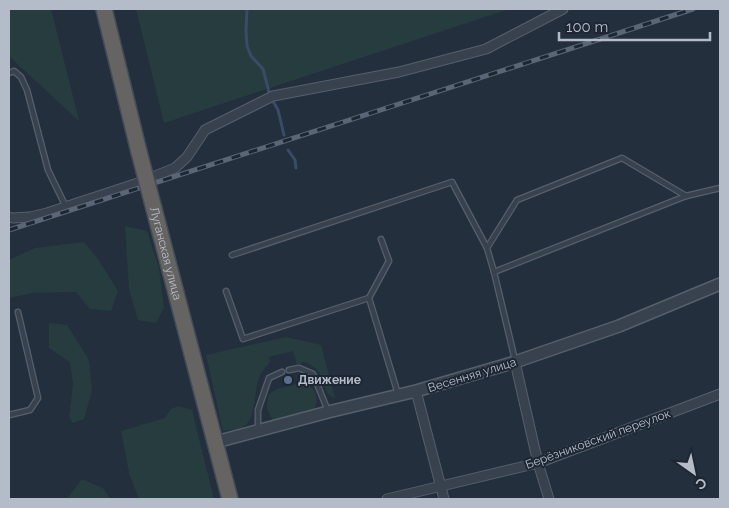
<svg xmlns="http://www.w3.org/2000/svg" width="729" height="508" font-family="Raleway,sans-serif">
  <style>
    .green { fill: #263c3f }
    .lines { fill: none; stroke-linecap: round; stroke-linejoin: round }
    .stream { stroke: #394c67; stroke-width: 3 }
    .service-casing { stroke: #565f6c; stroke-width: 7 }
    .minor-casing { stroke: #565f6c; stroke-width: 11 }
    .tertiary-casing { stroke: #565f6c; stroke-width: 14 }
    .trunk-casing { stroke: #434c59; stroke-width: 18 }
    .service { stroke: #38414e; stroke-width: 4.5 }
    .minor { stroke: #38414e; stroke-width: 9 }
    .tertiary { stroke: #38414e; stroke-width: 11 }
    .trunk { stroke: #656462; stroke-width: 15 }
    .rail-casing { stroke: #5a6575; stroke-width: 5 }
    .rail { stroke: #1d2633; stroke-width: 3; stroke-dasharray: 9; stroke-linecap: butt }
    .trunk-bridge-casing { stroke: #434c59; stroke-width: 18; stroke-linecap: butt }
    .trunk-bridge { stroke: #656462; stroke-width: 15 }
    .service-dot { fill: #5c6f8a; stroke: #1d2633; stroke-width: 2 }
    .labels { text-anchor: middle; stroke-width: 4; stroke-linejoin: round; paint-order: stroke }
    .street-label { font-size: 12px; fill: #b4bcc9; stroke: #1d2633 }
    .poi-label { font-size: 12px; font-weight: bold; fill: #b4bcc9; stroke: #1d2633; text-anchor: start }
  </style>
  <rect width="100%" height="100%" fill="#242f3e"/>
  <g class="green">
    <polygon points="9,9 51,9 79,121 11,58 9,54"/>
    <polygon points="136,9 509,9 164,123"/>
    <polygon points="125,226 147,231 159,268 164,308 156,323 138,320 129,289"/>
    <polygon points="84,242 98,259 118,291 111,311 90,309 76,292 32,293 9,298 9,260 35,248"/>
    <polygon points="49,323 67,325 89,360 92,391 84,419 73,423 69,417 73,384 70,362 49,348"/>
    <path d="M286,337l35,8 14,53c-17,-4 -4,-27 -31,-36l-7,3 -4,-14 -24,6 1,5c-4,5 -9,10 -11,16 -5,13 -3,43 -16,49 -5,3 -14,3 -20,4l-17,-76z"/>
    <path d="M301,383c14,1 21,17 11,28l-39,9c-7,-10 -7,-15 -4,-26l8,-5z"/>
    <polygon points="178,406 192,410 214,499 139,499 129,473 121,431 165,418 171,409"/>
    <polygon points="82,479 104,489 110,499 67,499"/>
  </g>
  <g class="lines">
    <g class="stream">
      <polyline points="247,9 246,31 247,46 251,56 263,69 269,92"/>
      <polyline points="273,101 278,110 284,135"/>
      <polyline points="288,150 295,160 296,168"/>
    </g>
    <g class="service-casing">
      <g id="service">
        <polyline points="9,73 14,71 21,77 27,90 48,170 66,207"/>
        <polyline points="232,255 452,182 487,248"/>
        <polyline points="494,272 487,248 517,200 622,158 686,196 720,188"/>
        <polyline points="226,291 243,339 369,298 389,261 381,239"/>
        <polyline points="369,298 398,394"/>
        <polyline points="515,360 494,272 686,196"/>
        <polyline points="289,370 299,368 313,374 328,411"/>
        <polyline points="9,415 30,410 38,398 18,312"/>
        <polyline points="258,429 258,410 269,378 282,372"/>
      </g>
    </g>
    <g class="minor-casing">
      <g id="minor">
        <polyline points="9,217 13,218 30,217 47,213 135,184 175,168 187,157 205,130 273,96 399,72 486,49 563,9"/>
        <polyline points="515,362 538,463 549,499"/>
        <polyline points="416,391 444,499"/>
        <polyline points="387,499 538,463 720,394"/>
      </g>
    </g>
    <g class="tertiary-casing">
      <polyline id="tertiary" points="216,442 328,412 416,391 515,362 619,326 720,284"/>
    </g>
    <g class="trunk-casing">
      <g id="trunk">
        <polyline points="104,9 139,152"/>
        <path id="s1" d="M154,209l76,290"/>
      </g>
    </g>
    <use href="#service" class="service"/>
    <use href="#minor" class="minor"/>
    <use href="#tertiary" class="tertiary"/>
    <use href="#trunk" class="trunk"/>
    <g class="rail-casing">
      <polyline id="rail" points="9,230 693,9"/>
    </g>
    <use href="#rail" class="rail"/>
    <g class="trunk-bridge-casing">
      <polyline id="trunk-bridge" points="139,152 154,209"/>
    </g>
    <use href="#trunk-bridge" class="trunk-bridge"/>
  </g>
  <circle class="service-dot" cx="288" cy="380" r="5"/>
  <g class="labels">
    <g class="street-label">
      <text dy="4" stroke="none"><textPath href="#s1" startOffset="46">Луганская улица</textPath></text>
      <text transform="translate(472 375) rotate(-17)" y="4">Весенняя улица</text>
      <text transform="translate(598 439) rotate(-20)" y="4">Берёзниковский переулок</text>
    </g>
    <g class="poi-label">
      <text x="298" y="384">Движение</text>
    </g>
  </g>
  <rect width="729" height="508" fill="none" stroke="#b4bcc9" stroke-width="20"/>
  <g transform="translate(694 473) rotate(147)" stroke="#1d2633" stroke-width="4" paint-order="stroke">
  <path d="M0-4L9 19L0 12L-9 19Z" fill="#b4bcc9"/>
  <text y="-8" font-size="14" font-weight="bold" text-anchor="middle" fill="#b4bcc9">С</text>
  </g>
  <path d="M559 32v8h151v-8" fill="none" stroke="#b4bcc9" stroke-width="2.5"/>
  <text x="566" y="32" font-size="15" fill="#b4bcc9" stroke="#1d2633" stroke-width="4" paint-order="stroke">100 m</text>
</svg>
